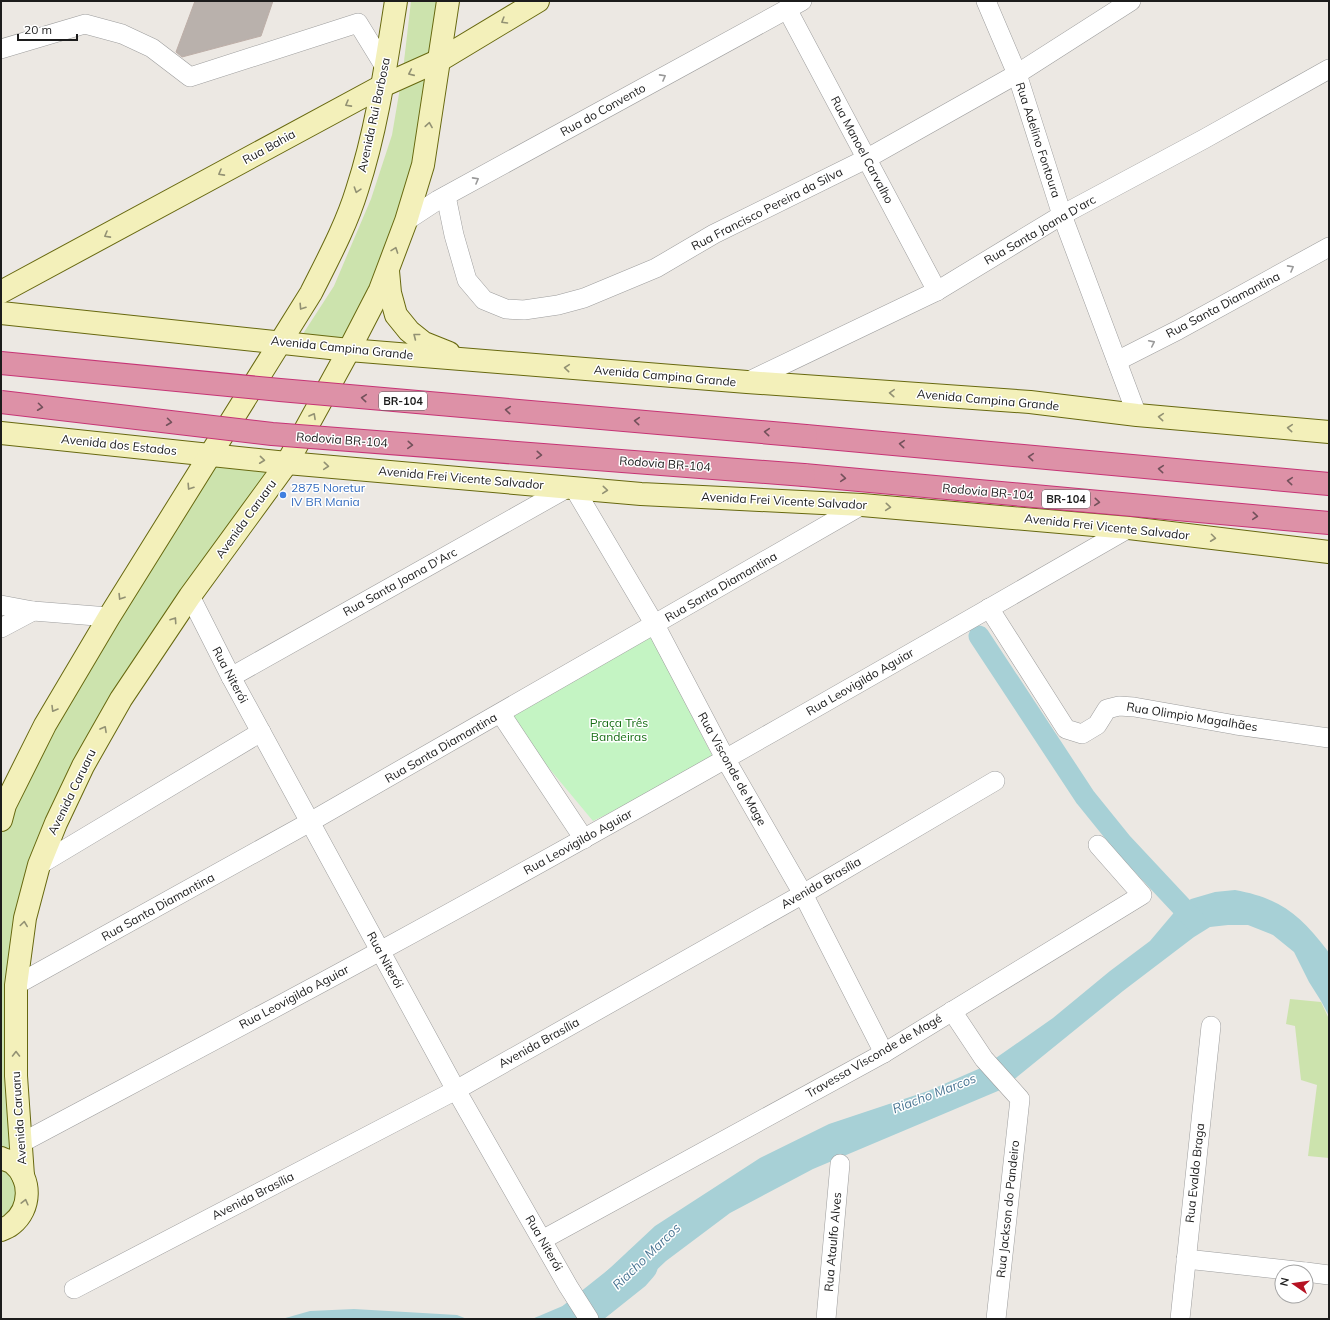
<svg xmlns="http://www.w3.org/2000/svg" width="1330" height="1320" font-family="Mulish,sans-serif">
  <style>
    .grass { fill: #cce3ad }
    .park { fill: #c4f4c3 }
    .water { fill: #a7d0d6 }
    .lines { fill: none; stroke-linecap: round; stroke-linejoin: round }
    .canal { stroke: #a7d0d6; stroke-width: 21 }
    .river { stroke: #a7d0d6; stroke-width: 36 }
    .building { fill: #b9b1ac; stroke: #bdaea7 }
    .street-casing { stroke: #9d9d9d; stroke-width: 20 }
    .secondary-casing { stroke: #67680f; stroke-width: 24 }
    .highway-casing { stroke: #c63475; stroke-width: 24 }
    .street { stroke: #fff; stroke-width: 19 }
    .secondary { stroke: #f3f0ba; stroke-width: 22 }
    .highway { stroke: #dd91a7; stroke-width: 22 }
    .highway-bridge-casing { stroke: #c63475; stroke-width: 24; stroke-linecap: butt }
    .highway-bridge { stroke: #dd91a7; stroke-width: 22 }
    .oneway { stroke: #929173 }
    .oneway2 { stroke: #999 }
    .oneway3 { stroke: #73515b }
    .shop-dot { fill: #3f7fe0; stroke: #fff; stroke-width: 1.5 }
    .labels { text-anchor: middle; stroke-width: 3; stroke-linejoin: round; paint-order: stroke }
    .shield { fill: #fff; stroke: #606060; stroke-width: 1 }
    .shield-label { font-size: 11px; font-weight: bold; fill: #1c1c1c }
    .street-label { font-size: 12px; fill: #1c1c1c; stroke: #fff }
    .shop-label { font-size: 12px; fill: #366cbe; stroke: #fff; text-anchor: start }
    .park-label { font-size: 12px; fill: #176f15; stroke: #fff }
    .water-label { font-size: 13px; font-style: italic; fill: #4c7794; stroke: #fff }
  </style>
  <rect width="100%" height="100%" fill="#ece8e3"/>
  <g class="grass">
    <polygon points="411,1 444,1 437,56 403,70"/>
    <polygon points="434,68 417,170 349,344 299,340 334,286 371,199 392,135 401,82"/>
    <polygon points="216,460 275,466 175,609 31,879 17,1161 1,1154 1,832 3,824 43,744"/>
    <polygon points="1290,999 1321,1002 1329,1019 1329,1158 1308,1156 1317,1085 1301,1080 1295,1026 1286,1024"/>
    <polygon points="1,1162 7,1164 22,1202 1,1224"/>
  </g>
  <polygon class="park" points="646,627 715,761 593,821 508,719"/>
  <g class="water">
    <path d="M1235,890c45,8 65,25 92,60l2,3v63l-8,-15 -12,-19 -15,-30 -21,-17 -25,-10h-20l-18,2 -16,10 -71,54 -111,90 -19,-21 60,-42 57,-47 40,-30 27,-32 14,-10 24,-7z"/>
    <polygon points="983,1067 1005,1088 813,1169 730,1213 666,1261 610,1314 594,1283 655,1226 760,1158 829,1124 928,1091"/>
    <polygon points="565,1305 573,1319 532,1319"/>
    <polygon points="354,1309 457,1315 467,1319 282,1319 310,1311"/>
  </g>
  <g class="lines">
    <polyline class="canal" points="979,636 1085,797 1123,844 1195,921"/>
    <polyline class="river" points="575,1319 633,1273 640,1265"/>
  </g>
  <polygon class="building" points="195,1 273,1 261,36 182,57 176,52"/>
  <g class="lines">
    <g class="street-casing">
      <g id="street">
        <polyline points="986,1 1017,74 1062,215 1137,415"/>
        <polyline points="787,9 937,291"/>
        <polyline points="1,49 85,24 122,34 152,48 190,77 358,23 385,67"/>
        <polyline points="446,196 454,235 467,280 484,300 506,309 524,310 558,305 584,298 656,268 714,234 866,159 1017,74 1131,1"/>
        <polyline points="406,221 438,200 802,1"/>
        <polyline points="1117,361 1178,330 1329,247"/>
        <polyline points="747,382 937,291 1062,215 1204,139 1329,69"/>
        <polyline points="574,488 655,625 726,760 803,894 884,1053"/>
        <polyline points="190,596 231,677 456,1090 568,1286 589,1319"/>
        <polyline points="1,605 33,611 109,617"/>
        <polyline points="989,608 1066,729 1082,734 1097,725 1107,709 1119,706 1134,707 1236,725 1329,738"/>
        <polyline points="1,628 33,611"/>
        <polyline points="231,677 569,487"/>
        <polyline points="501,714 584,839"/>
        <polyline points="39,865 261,732"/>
        <polyline points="16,985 310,822 862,505"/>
        <polyline points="952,1011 984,1059 1020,1099 996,1319"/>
        <path d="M21,1143c120,-64 240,-127 359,-192 252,-137 500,-280 749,-423"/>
        <polyline points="542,1240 884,1053 1142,895 1098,845"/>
        <polyline points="1186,1259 1305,1272"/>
        <polyline points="1306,1272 1329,1275"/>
        <polyline points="74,1289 456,1090 803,894 995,781"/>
        <polyline points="826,1319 840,1164"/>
        <polyline points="1180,1319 1211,1026"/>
      </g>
    </g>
    <g class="secondary-casing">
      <g id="secondary">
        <polyline points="388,271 390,293 396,315 409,331 424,343 449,353"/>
        <polyline points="1,292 382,86 440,60 538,1"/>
        <polyline points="1,313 349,350 747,382 1030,402 1137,415 1329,432"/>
        <polyline points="1,433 287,463 641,494 862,505 1129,528 1329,552"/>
        <path d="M1,820l4,-15 40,-80 64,-108 202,-324c17,-34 35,-67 46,-103 20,-61 29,-126 39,-189"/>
        <path d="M1,1158c4,2 9,3 12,5 19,16 18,46 -1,61 -3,3 -7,4 -11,6"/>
        <polyline points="23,1176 16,1076 16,985 25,918 39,865 56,823 83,766 121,699 190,596 287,463 349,350 380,290 406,221 423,165 448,1"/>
      </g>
    </g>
    <g class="highway-casing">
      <g id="highway">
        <polyline points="806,436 1329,484"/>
        <polyline points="804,475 1329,523"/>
      </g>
    </g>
    <use href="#street" class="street"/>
    <use href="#secondary" class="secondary"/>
    <use href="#highway" class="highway"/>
    <g class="highway-bridge-casing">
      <g id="highway-bridge">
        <polyline points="1,363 280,390 806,436"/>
        <polyline points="1,402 272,434 804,475"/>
      </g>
    </g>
    <use href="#highway-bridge" class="highway-bridge"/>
  </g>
  <defs><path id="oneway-chevron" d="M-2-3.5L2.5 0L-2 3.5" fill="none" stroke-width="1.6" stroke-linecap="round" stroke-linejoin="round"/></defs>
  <g class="oneway">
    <use href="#oneway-chevron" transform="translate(504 21) rotate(149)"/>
    <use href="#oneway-chevron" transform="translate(411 73) rotate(156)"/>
    <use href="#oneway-chevron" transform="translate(348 104) rotate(151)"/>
    <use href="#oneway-chevron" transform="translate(429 125) rotate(-81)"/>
    <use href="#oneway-chevron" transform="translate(221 173) rotate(151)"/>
    <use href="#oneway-chevron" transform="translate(357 190) rotate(108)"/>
    <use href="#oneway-chevron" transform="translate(107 235) rotate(151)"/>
    <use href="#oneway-chevron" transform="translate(395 250) rotate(-70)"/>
    <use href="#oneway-chevron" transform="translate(302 307) rotate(123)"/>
    <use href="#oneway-chevron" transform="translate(416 336) rotate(-142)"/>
    <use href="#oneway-chevron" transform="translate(567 368) rotate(-175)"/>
    <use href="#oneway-chevron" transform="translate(892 393) rotate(-176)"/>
    <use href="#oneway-chevron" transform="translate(313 416) rotate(-61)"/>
    <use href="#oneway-chevron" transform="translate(1161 417) rotate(-175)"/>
    <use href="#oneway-chevron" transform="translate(1290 428) rotate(-175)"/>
    <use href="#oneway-chevron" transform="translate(262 460) rotate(6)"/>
    <use href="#oneway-chevron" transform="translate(326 466) rotate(5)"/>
    <use href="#oneway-chevron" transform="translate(190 487) rotate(123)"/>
    <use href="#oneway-chevron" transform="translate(605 490) rotate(5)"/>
    <use href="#oneway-chevron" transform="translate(888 507) rotate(5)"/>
    <use href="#oneway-chevron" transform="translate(1213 538) rotate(7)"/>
    <use href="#oneway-chevron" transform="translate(121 597) rotate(122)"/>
    <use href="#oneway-chevron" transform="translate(174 620) rotate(-56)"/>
    <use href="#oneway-chevron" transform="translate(54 709) rotate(121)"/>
    <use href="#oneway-chevron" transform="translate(104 729) rotate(-61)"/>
    <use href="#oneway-chevron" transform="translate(24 924) rotate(-82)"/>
    <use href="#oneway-chevron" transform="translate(16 1054) rotate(-90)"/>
    <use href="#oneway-chevron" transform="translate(25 1202) rotate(-76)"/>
  </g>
  <g class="oneway2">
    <use href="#oneway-chevron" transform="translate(663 77) rotate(-29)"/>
    <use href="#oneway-chevron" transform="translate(476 180) rotate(-29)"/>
    <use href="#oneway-chevron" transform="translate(1291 268) rotate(-29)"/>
    <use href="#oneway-chevron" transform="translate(1152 343) rotate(-26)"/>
  </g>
  <g class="oneway3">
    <use href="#oneway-chevron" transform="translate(364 398) rotate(-175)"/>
    <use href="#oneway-chevron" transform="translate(40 407) rotate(7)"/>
    <use href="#oneway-chevron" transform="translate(508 410) rotate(-175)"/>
    <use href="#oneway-chevron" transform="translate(637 421) rotate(-175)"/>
    <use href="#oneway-chevron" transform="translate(169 422) rotate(7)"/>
    <use href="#oneway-chevron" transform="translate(767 432) rotate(-175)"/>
    <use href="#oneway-chevron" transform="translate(902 444) rotate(-175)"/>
    <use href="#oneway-chevron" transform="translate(410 445) rotate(4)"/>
    <use href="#oneway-chevron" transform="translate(539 455) rotate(4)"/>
    <use href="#oneway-chevron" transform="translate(1031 457) rotate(-175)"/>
    <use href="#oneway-chevron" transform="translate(1161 469) rotate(-175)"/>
    <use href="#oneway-chevron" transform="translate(843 478) rotate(5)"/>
    <use href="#oneway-chevron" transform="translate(1290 481) rotate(-175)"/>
    <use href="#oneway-chevron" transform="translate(1097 502) rotate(5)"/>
    <use href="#oneway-chevron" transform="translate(1255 516) rotate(5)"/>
  </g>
  <circle class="shop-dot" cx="283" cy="495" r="4"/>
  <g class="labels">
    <g class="shield">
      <rect x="379" y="392" width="48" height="18" rx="3"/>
      <rect x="1042" y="490" width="48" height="18" rx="3"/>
    </g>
    <g class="shield-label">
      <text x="403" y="405">BR-104</text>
      <text x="1066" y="503">BR-104</text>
    </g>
    <g class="street-label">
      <text transform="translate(603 110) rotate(-29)" y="4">Rua do Convento</text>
      <text transform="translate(374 115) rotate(-78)" y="4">Avenida Rui Barbosa</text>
      <text transform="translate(1038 140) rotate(72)" y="4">Rua Adelino Fontoura</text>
      <text transform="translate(269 147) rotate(-29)" y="4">Rua Bahia</text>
      <text transform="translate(862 150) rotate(62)" y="4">Rua Manoel Carvalho</text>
      <text transform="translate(767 209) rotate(-27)" y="4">Rua Francisco Pereira da Silva</text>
      <text transform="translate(1040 230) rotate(-30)" y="4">Rua Santa Joana D'arc</text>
      <text transform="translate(1223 305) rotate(-28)" y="4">Rua Santa Diamantina</text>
      <text transform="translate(342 348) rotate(6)" y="4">Avenida Campina Grande</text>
      <text transform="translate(665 376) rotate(5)" y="4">Avenida Campina Grande</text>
      <text transform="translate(988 400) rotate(5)" y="4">Avenida Campina Grande</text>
      <text transform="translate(342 440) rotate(4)" y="4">Rodovia BR-104</text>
      <text transform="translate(119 445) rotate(6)" y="4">Avenida dos Estados</text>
      <text transform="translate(665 464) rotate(4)" y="4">Rodovia BR-104</text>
      <text transform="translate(461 478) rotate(5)" y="4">Avenida Frei Vicente Salvador</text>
      <text transform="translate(988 492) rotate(5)" y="4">Rodovia BR-104</text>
      <text transform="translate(784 501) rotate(3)" y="4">Avenida Frei Vicente Salvador</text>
      <text transform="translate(246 519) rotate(-54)" y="4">Avenida Caruaru</text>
      <text transform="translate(1107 527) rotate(6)" y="4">Avenida Frei Vicente Salvador</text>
      <text transform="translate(400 582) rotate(-29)" y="4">Rua Santa Joana D'Arc</text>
      <text transform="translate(721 587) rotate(-30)" y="4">Rua Santa Diamantina</text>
      <text transform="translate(230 675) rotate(62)" y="4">Rua Niterói</text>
      <text transform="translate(860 682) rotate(-30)" y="4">Rua Leovigildo Aguiar</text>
      <text transform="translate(1192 717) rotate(9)" y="4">Rua Olimpio Magalhães</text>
      <text transform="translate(441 748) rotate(-30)" y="4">Rua Santa Diamantina</text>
      <text transform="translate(732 769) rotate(61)" y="4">Rua Visconde de Mage</text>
      <text transform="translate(72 792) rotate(-64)" y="4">Avenida Caruaru</text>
      <text transform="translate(578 842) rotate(-29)" y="4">Rua Leovigildo Aguiar</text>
      <text transform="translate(821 883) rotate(-30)" y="4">Avenida Brasília</text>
      <text transform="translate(158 907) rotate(-29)" y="4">Rua Santa Diamantina</text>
      <text transform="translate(385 960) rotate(61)" y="4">Rua Niterói</text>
      <text transform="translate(294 997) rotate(-28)" y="4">Rua Leovigildo Aguiar</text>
      <text transform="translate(539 1043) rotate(-29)" y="4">Avenida Brasília</text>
      <text transform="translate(874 1056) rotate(-30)" y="4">Travessa Visconde de Magé</text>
      <text transform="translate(19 1118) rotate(-94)" y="4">Avenida Caruaru</text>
      <text transform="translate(1195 1173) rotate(-84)" y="4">Rua Evaldo Braga</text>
      <text transform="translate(253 1196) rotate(-27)" y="4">Avenida Brasília</text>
      <text transform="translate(1008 1209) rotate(-84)" y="4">Rua Jackson do Pandeiro</text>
      <text transform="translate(833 1242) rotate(-85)" y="4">Rua Ataulfo Alves</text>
      <text transform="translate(544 1243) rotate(60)" y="4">Rua Niterói</text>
    </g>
    <g class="shop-label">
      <text x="291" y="492">2875 Noretur<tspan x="291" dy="14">IV BR Mania</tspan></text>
    </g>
    <g class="park-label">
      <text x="619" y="727">Praça Três<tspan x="619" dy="14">Bandeiras</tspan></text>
    </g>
    <g class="water-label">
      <text transform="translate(934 1093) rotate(-21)" y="5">Riacho Marcos</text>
      <text transform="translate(646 1256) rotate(-44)" y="5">Riacho Marcos</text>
    </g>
  </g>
  <rect width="1330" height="1320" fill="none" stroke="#1c1c1c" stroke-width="4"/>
  <g transform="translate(1294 1284) rotate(283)"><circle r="19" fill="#ffffff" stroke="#a4a4a4"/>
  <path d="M0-3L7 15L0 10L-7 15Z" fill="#b61223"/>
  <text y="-6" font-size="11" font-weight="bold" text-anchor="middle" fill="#1c1c1c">N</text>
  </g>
  <path d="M18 34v6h59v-6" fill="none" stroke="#1c1c1c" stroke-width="2"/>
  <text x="24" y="34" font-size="12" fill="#1c1c1c" stroke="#ffffff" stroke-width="3" paint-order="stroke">20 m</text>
</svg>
